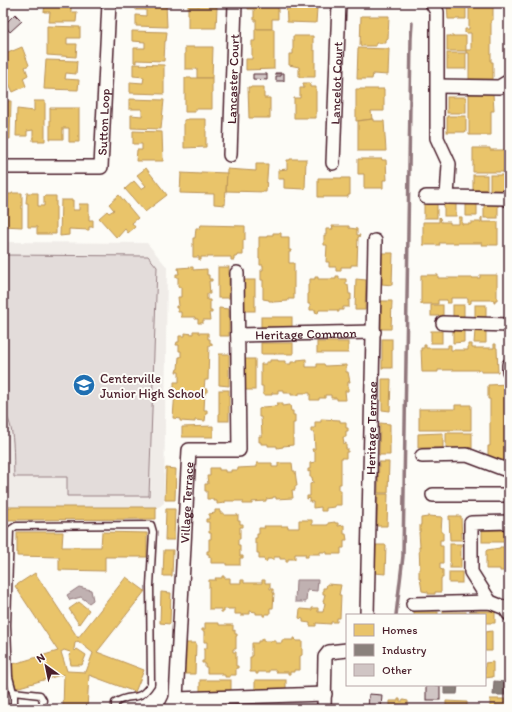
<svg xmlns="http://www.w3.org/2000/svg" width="512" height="712" font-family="Itim,sans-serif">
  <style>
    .built { fill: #f0ece8 }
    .green { fill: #e3dcda; stroke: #967e82 }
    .water { fill: #c0b1b1; stroke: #91777b }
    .homes { fill: #e9c46a; stroke: #b99257; fill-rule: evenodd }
    .industry { fill: #8a817c; stroke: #776464 }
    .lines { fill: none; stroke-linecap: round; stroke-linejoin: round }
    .stream { stroke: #91777b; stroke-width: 3.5 }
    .building { fill: #d0c5c4; stroke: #4a1f2b }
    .lane-casing { stroke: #4a1f2b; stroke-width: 9 }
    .street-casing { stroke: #4a1f2b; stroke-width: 16 }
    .lane { stroke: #fdfcf7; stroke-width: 6 }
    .street { stroke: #fdfcf7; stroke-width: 13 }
    .labels { text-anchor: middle; stroke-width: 4; stroke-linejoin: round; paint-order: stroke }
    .street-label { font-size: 13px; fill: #4a1f2b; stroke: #fdfcf7 }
    .poi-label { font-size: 13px; fill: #4a1f2b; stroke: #fdfcf7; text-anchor: start }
  </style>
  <rect width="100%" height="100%" fill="#fdfcf7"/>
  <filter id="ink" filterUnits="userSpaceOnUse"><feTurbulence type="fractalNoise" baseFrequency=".025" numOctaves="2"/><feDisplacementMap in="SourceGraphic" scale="8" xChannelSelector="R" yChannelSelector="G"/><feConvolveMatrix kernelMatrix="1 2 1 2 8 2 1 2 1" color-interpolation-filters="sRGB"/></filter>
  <g filter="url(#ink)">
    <polygon class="built" points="3,242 147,243 167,267 164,503 159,507 5,507 3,556"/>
    <path class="green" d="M3,255l145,1 9,11 -8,229h-82v-19h-53c-1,-19 2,-52 -11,-66z"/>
    <g class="water">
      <polygon points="296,580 318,580 317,591 307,590 306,602 295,602"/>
      <polygon points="79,587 91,590 93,600 89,603 81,597 70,600 67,595"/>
    </g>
    <g class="homes">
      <polygon points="45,3 82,3 81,6 71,6 71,12 77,12 76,22 49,22 50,12 44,12"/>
      <polygon points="136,3 166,3 167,27 136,26 136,15 146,16 146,10 136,10"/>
      <polygon points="200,3 216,3 217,8 216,28 188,28 188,6 200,6"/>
      <polygon points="248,3 272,3 272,6 278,6 278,19 272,19 272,29 256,29 256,20 254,20 254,9 248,9"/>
      <polygon points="286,3 302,4 302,7 317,8 316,23 287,22"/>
      <polygon points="469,3 493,3 493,20 491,20 491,62 493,62 493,79 469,79 469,53 466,53 466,50 471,50 471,33 465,33 465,29 469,29"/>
      <polygon points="447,4 466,4 466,19 448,19"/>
      <polygon points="361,16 389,16 388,39 386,39 386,43 376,43 376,46 360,46"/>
      <polygon points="47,26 80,27 80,38 67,38 67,44 77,44 76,57 47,55"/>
      <polygon points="255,29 274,29 274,69 246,70 246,59 252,59 252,41 255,41"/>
      <polygon points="132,31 167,32 166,41 165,41 164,61 136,60 136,63 134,62 134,48 145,48 145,42 132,41"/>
      <polygon points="293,36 313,36 313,50 315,50 315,77 299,77 299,67 289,65 289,54 293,54"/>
      <rect x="447" y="36" width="19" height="15"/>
      <polygon points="22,47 29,65 25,67 28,75 23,78 26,86 13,92 9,84 3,87 3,76 5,75 3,70 3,55"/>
      <polygon points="185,47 213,47 212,78 197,78 197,69 185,69"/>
      <polygon points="358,48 389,49 388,75 373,74 372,79 357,79"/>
      <rect x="447" y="53" width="19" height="16"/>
      <polygon points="46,60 77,61 76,74 66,73 65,79 79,80 78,90 44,89"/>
      <polygon points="133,64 164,65 164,94 130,93 130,82 143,83 144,77 133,76"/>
      <polygon points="185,78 212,78 212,109 195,109 195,112 185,112"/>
      <polygon points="303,83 310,83 310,87 316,87 316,118 294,118 294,98 300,98 300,88 304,88"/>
      <polygon points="248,87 264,87 264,98 270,98 270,118 249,118"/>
      <polygon points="356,89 384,89 384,111 371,111 372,119 356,121"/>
      <polygon points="469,94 493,94 494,111 491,111 491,135 469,135"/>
      <rect x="447" y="97" width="19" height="16"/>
      <polygon points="129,99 164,100 161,129 131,128 131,115 142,116 142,109 129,109"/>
      <polygon points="3,101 11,101 10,139 3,138"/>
      <polygon points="34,101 45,101 45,141 33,141 33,130 27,131 27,136 16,136 17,109 34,111"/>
      <polygon points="50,108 79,108 79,142 69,142 69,128 63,128 63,139 50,139"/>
      <rect x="447" y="116" width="19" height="16"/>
      <polygon points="189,119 206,119 206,147 184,148 184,120"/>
      <polygon points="373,119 373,121 384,121 386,151 358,151 358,121"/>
      <polygon points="133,131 162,132 163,161 136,161 137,150 142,150 142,144 133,144"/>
      <polygon points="473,148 490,148 490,150 509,150 509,172 473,172"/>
      <polygon points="290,159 306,159 305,189 284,188 284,179 278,179 278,170 287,169 287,160 290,160"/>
      <polygon points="358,159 382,159 382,160 386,160 387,180 383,180 383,188 364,188 364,174 358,174"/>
      <polygon points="256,164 268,164 266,192 226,191 227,169 256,171"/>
      <polygon points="146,168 167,195 145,212 125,189 134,181 141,189 146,186 137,175"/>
      <polygon points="201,172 227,173 225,205 214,204 214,194 180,193 181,173 201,174"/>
      <rect x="473" y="175" width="14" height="15"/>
      <rect x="490" y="175" width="19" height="15"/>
      <polygon points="318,178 350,178 350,195 348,195 348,197 318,197"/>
      <polygon points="12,193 22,193 22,227 3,226 3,194 12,194"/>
      <polygon points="27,193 38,193 38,206 44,206 44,196 56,196 56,234 37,234 37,227 28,227 28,203 26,203"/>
      <polygon points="119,195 138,218 132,223 135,227 128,233 125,229 117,238 99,218 107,211 109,213 114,210 109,204"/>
      <polygon points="61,200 73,200 73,210 79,210 79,204 89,204 89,220 93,220 93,227 89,227 89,230 69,229 69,235 60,236"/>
      <rect x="424" y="203" width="13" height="15"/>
      <rect x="484" y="203" width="14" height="15"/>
      <rect x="444" y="204" width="12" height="12"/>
      <polygon points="477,204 477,216 466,216 466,205"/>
      <polygon points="439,217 440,218 441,222 450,222 450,224 459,224 459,217 462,217 462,224 471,224 471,222 481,222 481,218 482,217 482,222 498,222 498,245 481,245 482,243 439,243 440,245 423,245 423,222 439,222"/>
      <polygon points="201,225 245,226 245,240 243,240 243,255 237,255 237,257 234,257 234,260 231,260 231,257 201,257 201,260 199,260 199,257 193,257 193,238 195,238 196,228 200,228"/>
      <rect x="507" y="225" width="2" height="24"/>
      <polygon points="332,226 349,226 349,228 357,229 357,235 360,235 359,237 358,237 357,265 351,265 351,267 341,267 341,271 336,271 336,267 329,267 329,262 326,262 327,245 324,245 324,235 326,235 326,229 333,229"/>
      <polygon points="273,233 281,233 281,237 289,237 289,250 291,250 291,252 289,252 289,263 294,263 294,299 288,299 288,301 273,302 273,301 269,301 269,300 263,299 263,280 261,280 261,270 263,270 263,265 260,265 260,259 259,259 259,237 268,237 268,235 273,235"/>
      <polygon points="382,253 393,253 392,285 382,284"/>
      <polygon points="193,267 193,270 207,269 207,275 209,275 209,279 212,279 212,281 209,281 210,294 207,294 207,300 210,300 210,311 212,311 212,313 209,313 210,320 203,320 203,323 198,323 198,319 195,319 195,317 181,317 181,312 178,312 178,308 176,308 176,306 179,306 178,297 181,297 181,287 178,287 178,277 176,277 176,274 179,274 178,268"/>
      <rect x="218" y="267" width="11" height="31"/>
      <polygon points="421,275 438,275 438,278 480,278 480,275 497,275 497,300 495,300 495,303 494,303 494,300 471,300 471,303 468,304 468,298 451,298 451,303 447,303 447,300 438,300 438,304 421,304"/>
      <polygon points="336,276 339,276 339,279 346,279 346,285 348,285 349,294 351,294 351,300 349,300 349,307 343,307 343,310 339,310 339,312 337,312 337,310 319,310 318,313 315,312 316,310 310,310 310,304 308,304 308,285 310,284 310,279 315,279 315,277 318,277 318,279 336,279"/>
      <polygon points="356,279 366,280 365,310 355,310"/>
      <rect x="244" y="280" width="11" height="31"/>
      <polygon points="381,301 392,301 391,329 381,329"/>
      <rect x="431" y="305" width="12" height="11"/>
      <rect x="453" y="305" width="11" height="12"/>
      <rect x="475" y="305" width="11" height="12"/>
      <polygon points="219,308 229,309 229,336 219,336"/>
      <rect x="261" y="317" width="31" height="10"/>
      <polygon points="193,331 199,331 199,333 208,333 208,339 210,339 210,343 212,343 212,345 209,345 208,380 205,380 204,389 207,389 207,392 205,392 204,410 207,410 207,413 206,413 205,421 195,420 195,422 180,421 180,419 173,418 175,391 171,391 172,388 174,389 174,382 179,382 179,372 176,372 177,369 178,369 179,357 181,357 181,351 179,351 179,345 176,345 177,342 179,342 179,336 185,336 185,333 193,334"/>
      <rect x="431" y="331" width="11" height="12"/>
      <polygon points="453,331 464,331 464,342 453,343"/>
      <polygon points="475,331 486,331 486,343 474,343"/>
      <rect x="382" y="339" width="10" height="29"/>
      <rect x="317" y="342" width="31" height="11"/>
      <rect x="261" y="343" width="32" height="11"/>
      <polygon points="468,344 472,344 472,348 494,348 494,344 496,344 496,348 497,348 498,372 481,372 481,370 438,370 438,372 422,372 421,348 424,348 424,345 426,345 426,348 448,348 448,345 451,345 451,350 468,350"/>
      <polygon points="219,354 229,354 229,386 219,385"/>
      <rect x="244" y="359" width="11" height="31"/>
      <polygon points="306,359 306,367 317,367 317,364 324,364 325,366 346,365 346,372 348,372 350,382 348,382 348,391 345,391 346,400 337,400 337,398 331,398 331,395 325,395 325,398 319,398 319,400 310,400 310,393 299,393 299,395 291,395 291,393 284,393 284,390 278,390 278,393 272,393 272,395 263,395 263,386 261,386 261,364 266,364 266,362 270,362 270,360 278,360 278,361 285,361 285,364 291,364 291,362 297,362 297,360"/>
      <polygon points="382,379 391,379 390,411 382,410"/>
      <polygon points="509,384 509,460 488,460 488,446 490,446 490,399 488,399 488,385"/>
      <rect x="219" y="390" width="10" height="31"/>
      <polygon points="277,403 282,403 282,406 290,405 291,411 293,411 293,415 295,415 295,423 293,423 293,445 283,446 283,447 277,448 277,446 268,446 268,444 261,444 261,442 259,442 259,436 262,436 261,417 259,417 259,409 262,408 262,407 277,406"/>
      <polygon points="455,405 471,405 471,430 419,430 419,409 455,409"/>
      <polygon points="321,419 340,420 340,422 346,422 346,428 348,428 348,431 346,431 346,437 343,437 344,444 346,443 346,449 348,449 348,452 346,452 346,458 341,458 341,484 339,484 339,490 341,490 341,505 335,505 335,507 326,508 326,511 321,511 321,507 313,508 313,502 310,502 310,498 307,499 307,496 310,496 310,484 313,483 312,477 310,477 310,471 308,472 308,469 310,469 310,463 315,462 315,452 313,452 312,449 315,449 314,432 311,432 311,428 315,428 315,422 321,422"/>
      <polygon points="380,423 390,424 390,455 379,455"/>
      <polygon points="213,426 213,437 182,437 182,427"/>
      <polygon points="443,433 443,448 418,448 418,434"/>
      <rect x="446" y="433" width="26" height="15"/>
      <polygon points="379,462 389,462 388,493 378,493"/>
      <polygon points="257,463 272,463 272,467 278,467 278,463 292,463 293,471 295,471 297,486 295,486 295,490 292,490 293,498 276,499 276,497 273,497 273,498 266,499 266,501 252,502 252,504 243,504 243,501 225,501 225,503 217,504 217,501 213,501 213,499 207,499 207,491 205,491 205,484 208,484 207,476 210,476 210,468 219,468 219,470 225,470 225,472 231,472 231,470 238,470 238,468 257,467"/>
      <polygon points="166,468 176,469 175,500 165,500"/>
      <polygon points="378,494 388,494 387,526 377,526"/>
      <polygon points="4,507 156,507 156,519 4,520"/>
      <polygon points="166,509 175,509 174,540 165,540"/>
      <polygon points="215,510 220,510 220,513 224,513 224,515 238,515 238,521 240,521 240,524 243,524 243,527 240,527 240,539 238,539 238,545 240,545 240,556 243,556 243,558 240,558 240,565 226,565 226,563 211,563 211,557 209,557 209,554 207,554 207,551 209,551 209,539 211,539 211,533 209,533 209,522 206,522 206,519 209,519 209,514 215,513"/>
      <polygon points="428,516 442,517 441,532 443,532 443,540 440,540 440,546 443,546 443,563 440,563 440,569 443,570 443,578 441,578 441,592 435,592 435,594 428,594 428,592 422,591 420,578 419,578 419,569 420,570 419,547 420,547 419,532 420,532 420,525 421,525 421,518 428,517"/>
      <polygon points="449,516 461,516 462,540 450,540"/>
      <polygon points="299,520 312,520 312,525 328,525 328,523 335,522 335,523 338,523 338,526 344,525 344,534 346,534 347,540 344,540 344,548 341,548 341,554 327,554 327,552 320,552 320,554 308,554 308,557 305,557 306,554 295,554 295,559 288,559 288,562 286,562 286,559 280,559 280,557 274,557 274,559 267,559 267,561 265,562 264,559 259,559 259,553 257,553 257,544 255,544 255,538 257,538 257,534 259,534 259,528 265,528 264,526 288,526 288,528 299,528"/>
      <rect x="482" y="530" width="24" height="12"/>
      <polygon points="17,532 63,532 62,547 101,547 102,532 147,533 147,557 105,557 105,571 59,570 59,557 17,556"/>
      <rect x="450" y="544" width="11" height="24"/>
      <polygon points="376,545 386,545 385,574 375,573"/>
      <polygon points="500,547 509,547 509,571 500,571 500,569 486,569 486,551 487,550 500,548"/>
      <polygon points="164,550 173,550 172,576 163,576"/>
      <rect x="449" y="572" width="13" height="11"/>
      <path d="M35,573l43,65 48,-61 19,14 -48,61 47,18 -9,22 -46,-17 -2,34h-24l1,-35 -48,14 -6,-23 48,-14 -43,-65zM78,641l15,12 -7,19 -19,-1 -6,-19 3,-2 6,2 1,1 -2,2 2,10h11l4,-10 -9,-6 -2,2 -1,-2 1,-6z"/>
      <polygon points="222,576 224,576 224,578 230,578 230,583 241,583 241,580 244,580 244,583 262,583 262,580 265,580 265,583 270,583 270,589 273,589 273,593 274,593 273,608 270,608 270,614 265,614 265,616 263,616 263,614 256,614 256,612 250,611 250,614 244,614 244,616 241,616 241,614 235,614 235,609 224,609 224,612 221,612 221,609 209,609 209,580 216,580 215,578 222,578"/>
      <polygon points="327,584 341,585 339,595 341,595 340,618 337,618 337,622 331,622 331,624 316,623 316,626 310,626 310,623 303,622 303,619 299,618 300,609 312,610 312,608 318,608 318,612 323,612 325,603 323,602 325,594 323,594 323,588 326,588"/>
      <polygon points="161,592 171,593 170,624 160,623"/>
      <polygon points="79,602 89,610 79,624 69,609"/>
      <polygon points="470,611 495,611 495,623 485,623 485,615 470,615"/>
      <rect x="414" y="612" width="24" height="3"/>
      <rect x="443" y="612" width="23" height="3"/>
      <polygon points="205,623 219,623 219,625 233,625 233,631 235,630 235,634 237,634 237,636 236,636 236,649 233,649 233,652 236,652 236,666 238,666 238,668 236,668 236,675 230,675 230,677 225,677 225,675 221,675 221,673 207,673 207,667 205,667 205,663 202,663 202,661 204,661 204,648 207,648 207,642 204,642 204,631 202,631 202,629 205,629"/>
      <polygon points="492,631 492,651 485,651 485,632"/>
      <polygon points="263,638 263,641 276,641 276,643 282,643 282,640 293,640 293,638 295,638 296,641 302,641 302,655 300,656 300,670 294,670 294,672 290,672 290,674 288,674 288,672 276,672 276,670 269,670 269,672 258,672 258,674 256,674 256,672 250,672 250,657 252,657 252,643 258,643 258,641 261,641 261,639"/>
      <polygon points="185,643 196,643 195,674 184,674"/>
      <polygon points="493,662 493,677 485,678 485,663"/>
      <rect x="200" y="680" width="31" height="11"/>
      <rect x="255" y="680" width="31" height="11"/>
      <polygon points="398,699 400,699 400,701 403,701 403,700 408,701 408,709 390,709 390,701 398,701"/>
      <polygon points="490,699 505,699 504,709 490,708"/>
      <polygon points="446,701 467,702 467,709 446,709"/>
      <polygon points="211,706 211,709 180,709 180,707"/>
      <rect x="235" y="706" width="31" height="3"/>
      <rect x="271" y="706" width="31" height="3"/>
    </g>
    <g class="industry">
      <polygon points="494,681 506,682 506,695 493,695"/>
      <polygon points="444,685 458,685 457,694 444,694"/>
    </g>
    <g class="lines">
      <polyline class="stream" points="396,615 403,556 411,38 412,23"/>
    </g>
    <g class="building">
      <polygon points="15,14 22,21 10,32 4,25"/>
      <polygon points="275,73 284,73 284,81 276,81 276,76 281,76 281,74 275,74"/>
      <polygon points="253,74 267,74 267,80 253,79"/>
      <rect x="426" y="685" width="14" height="15"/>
      <polygon points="369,694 382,695 381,709 368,709"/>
    </g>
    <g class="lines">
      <g class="lane-casing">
        <g id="lane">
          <polyline points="13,692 40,695 43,700 42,709"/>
          <path d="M14,709v-13l-5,-19 -2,-52 3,-95 6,-4 135,-1 2,7 -3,54 1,98c-14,21 -19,7 -36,19v6"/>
        </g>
      </g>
      <g class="street-casing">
        <g id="street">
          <polyline points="432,3 437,12 437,138 449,164 447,197 504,198 509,200"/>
          <polyline points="438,86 499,87 509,81"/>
          <path id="s1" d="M230,155l5,-152"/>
          <path id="s2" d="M333,163l6,-160"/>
          <path id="s3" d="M3,167h98l8,-164"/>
          <polyline points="426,197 447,197"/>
          <polyline points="443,323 509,325"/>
          <path id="s4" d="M238,335l136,-3"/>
          <polyline points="509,365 509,371"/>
          <polyline points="422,456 467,455 504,469 509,469"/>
          <polyline points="433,495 509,495"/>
          <polyline points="490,602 471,572 471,523 509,522"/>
          <polyline points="413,604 490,602 505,608 509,614"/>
          <path id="s5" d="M367,615l8,-374"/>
          <polyline points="176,699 325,694"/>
          <path id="s6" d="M171,709l5,-10 13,-249h50l-2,-177"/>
          <polyline points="324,709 325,657 329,652 347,650"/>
        </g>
      </g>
      <use href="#lane" class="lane"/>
      <use href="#street" class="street"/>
    </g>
  </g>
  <defs>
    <g id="school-disc" transform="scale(1.15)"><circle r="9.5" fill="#1f6fb2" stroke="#fdfcf7"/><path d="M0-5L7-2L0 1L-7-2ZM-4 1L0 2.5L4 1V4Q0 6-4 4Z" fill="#fff"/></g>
  </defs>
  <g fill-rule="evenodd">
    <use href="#school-disc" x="84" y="385"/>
  </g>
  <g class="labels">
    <g class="street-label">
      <text dy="5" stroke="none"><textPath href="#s1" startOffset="76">Lancaster Court</textPath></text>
      <text dy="5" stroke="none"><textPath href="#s2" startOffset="80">Lancelot Court</textPath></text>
      <text dy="5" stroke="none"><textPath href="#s3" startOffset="143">Sutton Loop</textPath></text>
      <text dy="5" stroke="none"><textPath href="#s4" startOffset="68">Heritage Common</textPath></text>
      <text dy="5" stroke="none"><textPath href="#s5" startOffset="187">Heritage Terrace</textPath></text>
      <text dy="5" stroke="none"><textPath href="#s6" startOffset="208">Village Terrace</textPath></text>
    </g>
    <g class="poi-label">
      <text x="100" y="383">Centerville<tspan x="100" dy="15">Junior High School</tspan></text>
    </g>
  </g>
  <rect width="512" height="712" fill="none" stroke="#fdfcf7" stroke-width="16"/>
  <rect x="8" y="8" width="496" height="696" fill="none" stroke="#4a1f2b" stroke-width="1.5" filter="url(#ink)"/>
  <rect x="346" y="614" width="140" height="72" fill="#fdfcf7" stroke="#b5a4a5"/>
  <rect x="354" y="624" width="20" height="12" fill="#e9c46a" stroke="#b5a4a5"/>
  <text x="382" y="634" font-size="12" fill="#4a1f2b">Homes</text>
  <rect x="354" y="644" width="20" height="12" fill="#8a817c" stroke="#b5a4a5"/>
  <text x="382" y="654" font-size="12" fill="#4a1f2b">Industry</text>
  <rect x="354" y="664" width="20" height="12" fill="#d0c5c4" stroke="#b5a4a5"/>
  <text x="382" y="674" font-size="12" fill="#4a1f2b">Other</text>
  <g transform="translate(46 666) rotate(327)" stroke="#fdfcf7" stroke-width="3" paint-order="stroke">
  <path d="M0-3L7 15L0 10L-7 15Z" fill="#4a1f2b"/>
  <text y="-6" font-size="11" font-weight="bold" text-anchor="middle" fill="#4a1f2b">N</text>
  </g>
</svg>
